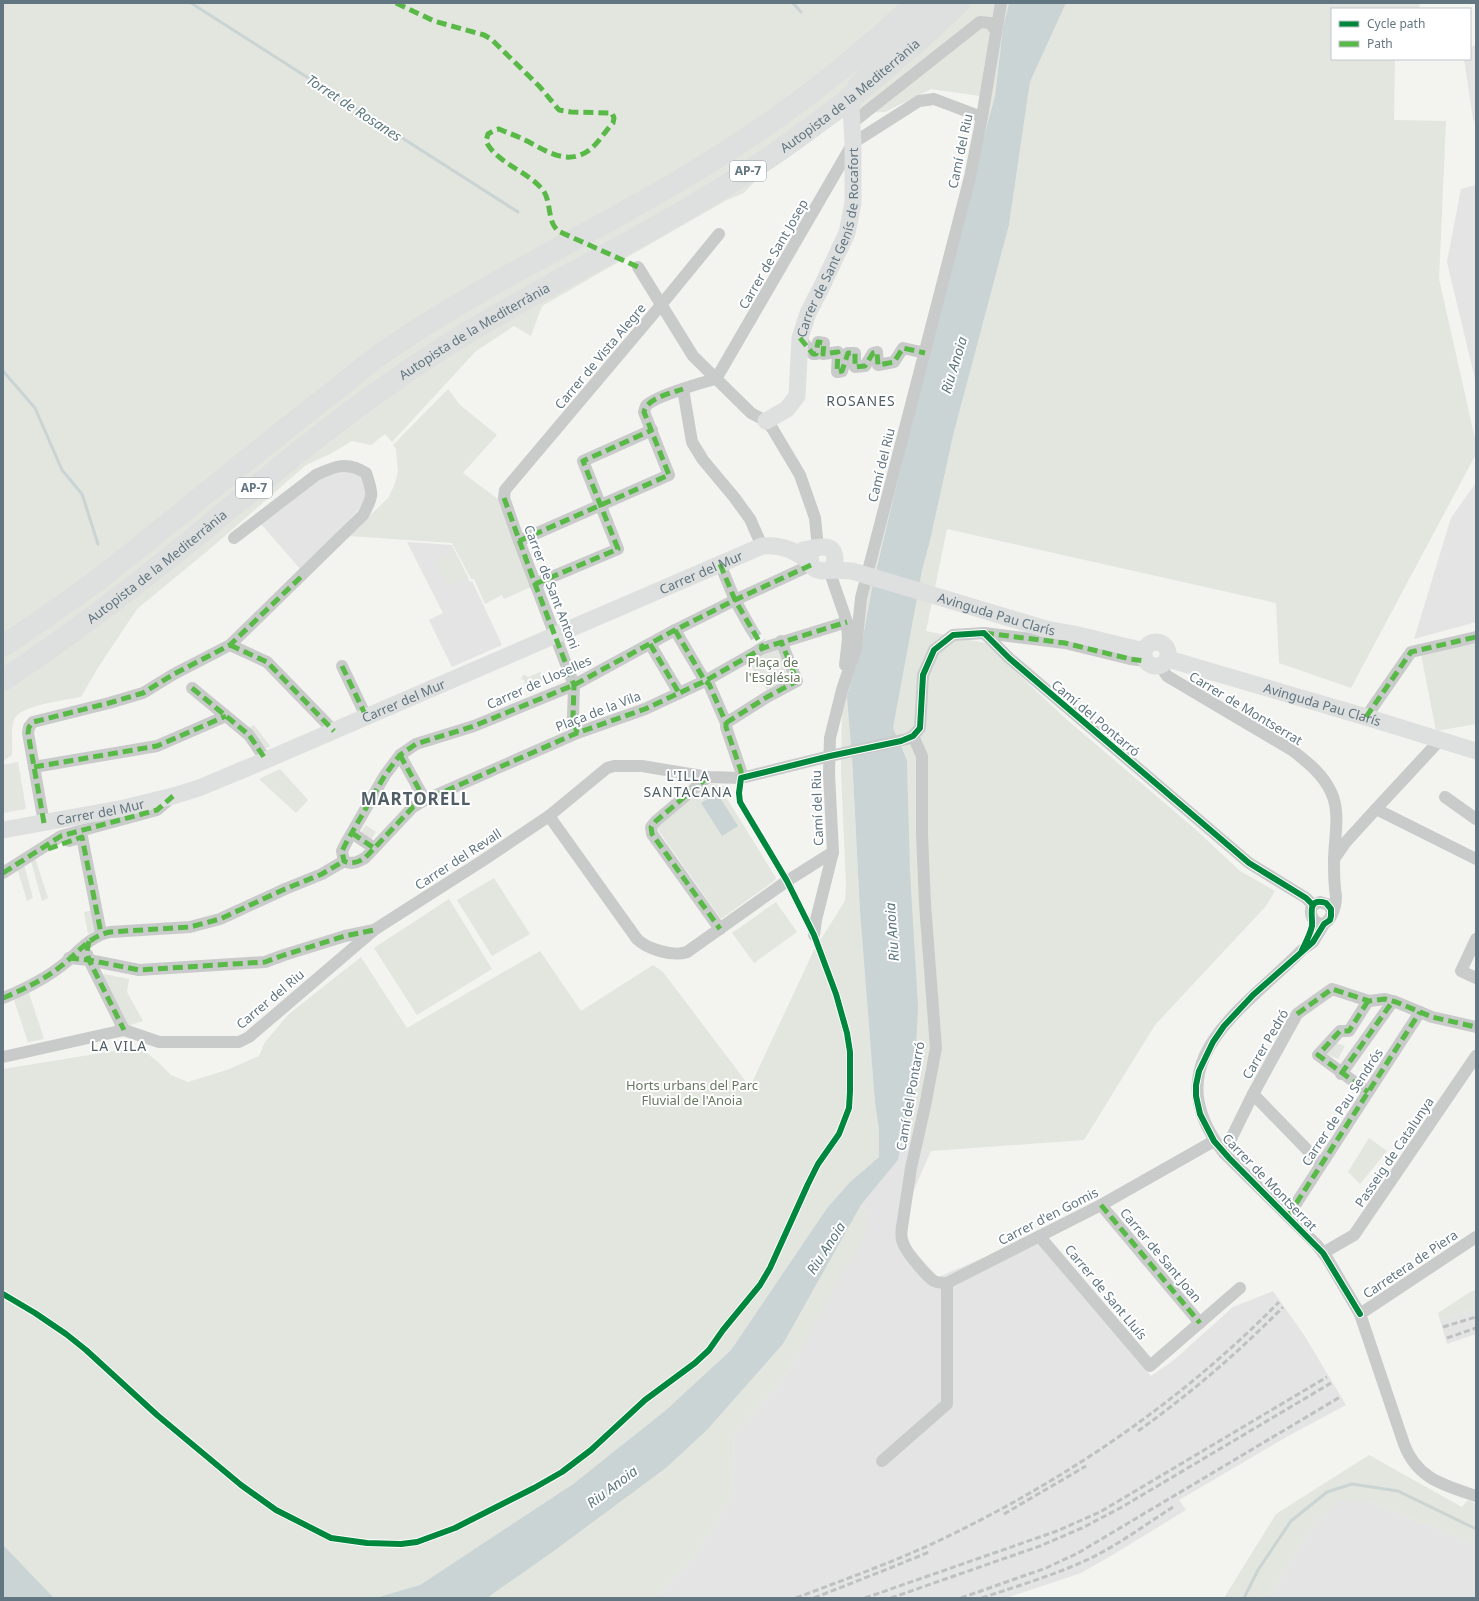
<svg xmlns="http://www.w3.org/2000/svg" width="1479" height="1601" font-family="'Noto Sans',sans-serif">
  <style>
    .built { fill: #e3e4e3 }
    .green { fill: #e2e6de }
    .water { fill: #cad4d5 }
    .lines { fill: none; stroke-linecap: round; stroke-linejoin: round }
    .stream { stroke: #cad4d5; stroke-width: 3 }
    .street-tunnel { stroke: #c7cecf; stroke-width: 12; stroke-dasharray: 12 6; stroke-linecap: butt }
    .street { stroke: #c9cbcb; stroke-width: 12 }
    .secondary { stroke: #dedfdf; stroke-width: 17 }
    .highway { stroke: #dedfdf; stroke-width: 22 }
    .rail { stroke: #bec1c1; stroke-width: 3; stroke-dasharray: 6 3; stroke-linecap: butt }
    .quiet { stroke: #58b947; stroke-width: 5; stroke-dasharray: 10 5; stroke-linecap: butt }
    .cycleway-casing { stroke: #fff; stroke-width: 8 }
    .cycleway { stroke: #00873e; stroke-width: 6 }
    .labels { text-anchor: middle; stroke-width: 4; stroke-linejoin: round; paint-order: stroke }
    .shield { fill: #fff; stroke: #909fa7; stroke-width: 1 }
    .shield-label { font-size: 12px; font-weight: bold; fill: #617681 }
    .street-label { font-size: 13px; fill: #617681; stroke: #fff }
    .park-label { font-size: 13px; fill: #677860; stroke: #fff }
    .water-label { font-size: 14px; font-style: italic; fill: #5d797f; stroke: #fff }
    .neighbourhood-label { font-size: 14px; letter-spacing: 1px; fill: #505e66; stroke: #fff }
    .district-label { font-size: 17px; font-weight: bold; letter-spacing: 1px; fill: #505e66; stroke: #fff }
  </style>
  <rect width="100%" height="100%" fill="#f3f3f0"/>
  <g class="built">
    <polygon points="1476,45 1476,123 1473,119 1464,59 1470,59 1470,47"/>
    <polygon points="1476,185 1476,383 1447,262 1461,189"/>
    <polygon points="340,469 362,476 366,483 367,499 358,510 302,571 261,524 314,481"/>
    <polygon points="1476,483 1476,622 1414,639 1451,518"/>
    <polygon points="407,542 452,545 470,582 472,581 502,645 452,667 429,620 443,613"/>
    <polygon points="901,1146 931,1151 906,1208 905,1241 938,1277 1033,1237 1151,1376 1174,1360 1233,1307 1273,1291 1304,1335 1346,1405 1290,1435 1179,1500 1186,1510 1114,1554 1081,1573 1006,1598 655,1598 694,1557 732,1497 734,1435 789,1371 869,1217 861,1205 898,1160"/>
    <polygon points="1476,1309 1476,1334 1447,1344 1440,1320"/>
    <polygon points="1339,1501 1369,1501 1476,1545 1476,1598 1268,1598 1318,1519"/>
  </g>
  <g class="green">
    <path d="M3,3h1006l-6,24 -8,69 -21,77 -67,268 -35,147 -12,65 -8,104 8,155 15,191 4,27v27l-29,25 -23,26 -96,142 -65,60 -93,74 -153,101 -45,13h-321l-51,-53v-476l117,-19h19l8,3 11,9 13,13 17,7 39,-12 32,-14 6,-14 24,-28 72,-57 46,71 133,-77 41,60 72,-46 10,7 87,115 64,-137 31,-49 1,-15 -5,-114 1,-63 27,-121 118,-491 -56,-8 -46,23 -31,1 -14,7 -80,56 -16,17 -17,7 -185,106 -11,30 -17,-10 -38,25 -84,91 -7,-8 -14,11 -19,-4 -20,12 -26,12 -95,83 -74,61 -38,57 -18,31c-15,3 -62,8 -67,23 -4,10 -1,24 -2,35l-9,6z"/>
    <polygon points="1066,3 1420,3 1419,9 1332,9 1332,59 1395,59 1394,120 1446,121 1439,279 1476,443 1476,454 1351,688 1279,663 1276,603 947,529 926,631 985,643 1065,718 1195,829 1240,871 1275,891 1266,906 1155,1025 1084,1140 931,1151 901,1146 914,1087 907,760 892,728 922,571 930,541 953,436 1009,225 1030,82"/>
    <polygon points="448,389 460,405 497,435 463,473 498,499 501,500 531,587 504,599 502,595 485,604 474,579 471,579 452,543 349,536 388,498 394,486 398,472 396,449 393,445"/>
    <polygon points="455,552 468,577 448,587 436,562"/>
    <polygon points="1476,643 1476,724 1436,731 1421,654"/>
    <polygon points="781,646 793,677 767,690 748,661"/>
    <polygon points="540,672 545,680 530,686 526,685 524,680 521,679 523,675 525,675 528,677"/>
    <polygon points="254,725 270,746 263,750 248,728"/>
    <polygon points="18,762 26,809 3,813 3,765"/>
    <polygon points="280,769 308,800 296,813 259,779"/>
    <polygon points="711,784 726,786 726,797 776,878 774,881 721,919 658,830 659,826 703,789"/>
    <polygon points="366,825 376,832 369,843 358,836"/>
    <polygon points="35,858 48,898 42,901 31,861"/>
    <polygon points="24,865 33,898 27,901 17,868"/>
    <polygon points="494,878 530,934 492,956 457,900"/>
    <polygon points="449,899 492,969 417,1015 374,948"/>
    <polygon points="776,902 797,932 754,963 732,933"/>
    <polygon points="93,910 96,930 88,934 84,912"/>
    <polygon points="99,973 129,979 127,992 143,1021 127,1026"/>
    <polygon points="28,990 44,1039 28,1042 13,997"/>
    <polygon points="1333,1042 1345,1046 1338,1059 1324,1053"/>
    <polygon points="1369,1138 1387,1151 1360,1184 1348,1172"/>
    <polygon points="861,1205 869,1217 863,1238 821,1311 789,1371 734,1435 732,1497 694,1557 655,1598 487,1598 554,1551 666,1468 707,1430 783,1344"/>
    <polygon points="1476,1290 1476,1309 1440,1320 1438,1313 1470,1292"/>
    <polygon points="1369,1455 1462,1507 1468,1500 1476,1504 1476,1545 1369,1501 1340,1501 1318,1519 1268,1598 1224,1598 1276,1514"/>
  </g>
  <g class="water">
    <polygon points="1009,3 1066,3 1030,82 1009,225 953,436 930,541 922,571 893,728 907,760 910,871 918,1007 914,1087 898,1160 861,1205 783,1344 707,1430 666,1468 554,1551 487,1598 375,1598 420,1585 573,1484 666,1410 731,1350 827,1208 850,1182 879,1157 879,1130 875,1103 860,912 852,757 847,696 860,653 872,588 907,441 974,173 995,96 1003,27"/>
    <polygon points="717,793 738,826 722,836 701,803"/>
    <polygon points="3,1545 9,1551 54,1598 3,1598"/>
  </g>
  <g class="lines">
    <g class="stream">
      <polyline points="191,3 518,212"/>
      <polyline points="793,3 801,12"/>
      <polyline points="3,371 35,408 62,470 82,494 98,544"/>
      <polyline points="1244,1598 1258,1570 1291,1521 1327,1492 1352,1484 1398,1491 1476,1529"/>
    </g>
    <polyline class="street-tunnel" points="750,627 760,643"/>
    <g class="street">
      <polyline points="852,123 980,22 990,23 996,31"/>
      <polyline points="638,267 693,356 751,413 766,421 772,428 800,475 815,518 818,548"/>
      <polyline points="800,338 813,354 816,354 818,342 824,343 823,354 838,352 837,372 842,371 848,353 855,353 855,367 865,366 873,353 877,352 878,365 894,362 903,348 925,353"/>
      <polyline points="716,379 853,143 919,101 934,99 982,117"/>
      <polyline points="683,389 692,442 703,460 734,497 750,519 762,546"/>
      <path d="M519,541l150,-66 -25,-63c1,-2 1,-5 2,-6 7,-9 57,-24 70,-27"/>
      <polyline points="720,564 735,600 750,627"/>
      <path d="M811,565l-76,35 -60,30 -101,55 -100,41 -58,18 -16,11 -15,20 -39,68 -4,8 2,10c8,4 14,1 21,-3l48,-51 12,-7 152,-67 68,-24 60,-28 58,-33 84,-26"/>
      <polyline points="829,570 847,622 848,639 845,665"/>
      <polyline points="535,584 618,549 583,461 652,430"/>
      <polyline points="675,630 705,681 709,684 726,723 726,727 741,771 741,778"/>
      <polyline points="984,633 1065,643 1130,659 1146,661"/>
      <polyline points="650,644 679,693"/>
      <polyline points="230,645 267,662 334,731"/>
      <path d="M1160,665l7,11 125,74c15,12 31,24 39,42 10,20 3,47 3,69 0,9 0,18 1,27 0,3 1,6 1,9 0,9 -6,31 -18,26 -7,-3 -9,-12 -5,-18l7,-3 9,3 3,7"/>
      <polyline points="342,666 364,712"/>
      <polyline points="192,688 249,735 266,760"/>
      <polyline points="1366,717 1411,652 1476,637"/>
      <polyline points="726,723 767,697 797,681 781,641"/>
      <polyline points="577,733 573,717 574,685 519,541 504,498 505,490 661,305 719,234"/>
      <path d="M913,736l9,20v78l3,70 11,144 -11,58 -14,62 -9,59c-1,6 -1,13 2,18 3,8 23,32 30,36 4,2 8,2 13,2l154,-78 113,-64"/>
      <polyline points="400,755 425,800"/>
      <polyline points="34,767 157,746 226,716"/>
      <polyline points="708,777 656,821 651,827 652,834 720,929"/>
      <polyline points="1445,797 1476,819"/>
      <polyline points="1376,809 1440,740"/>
      <path d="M549,816l88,123c10,10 36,18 50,13l100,-71 46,-29"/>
      <path d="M44,823l-16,-90 1,-6 4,-5 76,-19 34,-10 31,-19 56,-29 133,-130c11,-20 10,-21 3,-42 -19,-12 -31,-7 -50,2l-82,63"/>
      <polyline points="352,833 374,848"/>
      <polyline points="69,841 82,837 101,933"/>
      <polyline points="1334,859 1345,843 1376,809 1476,859"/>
      <polyline points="3,873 61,836 157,810 171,798"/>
      <path d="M1324,924l-11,18 -11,8c-59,60 -150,111 -78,203l93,92 10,13 33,56 44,130c13,35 40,41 72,52"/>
      <polyline points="814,935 816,920 833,852 829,774 830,738 842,690 856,648 861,598 970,177 982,117 1001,3"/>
      <polyline points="1476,939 1461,971 1476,978"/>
      <polyline points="87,954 89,960 124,1030"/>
      <polyline points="69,958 89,960 139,970 265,962 284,955 345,936 374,930 482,861 549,816 607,768 614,766 642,766 708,777 741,778 830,756 907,739 913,736 920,728 923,675 934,650 953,635 984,633 1009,658 1249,863 1306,898 1313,905"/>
      <path d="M3,998c22,-9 44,-20 62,-35 15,-13 26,-27 45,-31l80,-5 30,-8 65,-30 37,-15 22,-13"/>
      <polyline points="1368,1001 1349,1031 1340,1031 1318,1055 1368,1092"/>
      <polyline points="3,1057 124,1030 159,1042 239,1042 249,1037 373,931"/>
      <polyline points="1341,1074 1393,1001"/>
      <polyline points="1253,1094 1321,1164"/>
      <polyline points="1224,1153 1253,1094 1297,1014 1332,989 1369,1001 1385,999 1396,1002 1432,1017 1476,1027"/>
      <polyline points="1101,1205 1200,1323"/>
      <polyline points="1288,1216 1420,1012"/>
      <polyline points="1040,1237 1150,1366 1240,1288"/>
      <polyline points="1323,1253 1354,1235 1476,1056"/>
      <polyline points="1360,1314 1476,1237"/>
      <polyline points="882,1461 947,1404 947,1283"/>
    </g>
    <g class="secondary">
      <path id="s1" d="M766,421l21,-12 10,-13 3,-58 8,-25 13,-25 26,-55 6,-30v-60l-2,-35 5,-23 33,-36 49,-46"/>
      <path id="s2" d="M814,549l-3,4 -1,7 1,5 4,4 7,2 9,-1 21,1 194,58 28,5 70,17"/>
      <path d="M803,550c11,-1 30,-10 32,8 0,5 -1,8 -4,12"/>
      <circle cx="1156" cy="654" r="12"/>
      <path id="s3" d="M1168,659l198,58 110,34"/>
      <path id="s4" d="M3,830l121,-22 49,-12 26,-8 67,-28 496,-214c20,-2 34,5 49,17"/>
    </g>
    <g class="highway">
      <path d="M3,646c37,-25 75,-50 110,-78 68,-54 134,-109 202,-162 21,-16 41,-33 62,-49 103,-73 218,-124 325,-190 77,-47 149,-102 214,-164"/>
      <path id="s5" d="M3,680c64,-42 125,-89 185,-137 77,-64 154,-129 238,-184 94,-62 196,-109 291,-168 89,-54 167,-117 242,-188"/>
    </g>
    <g class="rail">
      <polyline points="1443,1327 1476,1317"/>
      <polyline points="1447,1338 1476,1328"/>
      <path d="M1138,1431c52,-37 101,-79 145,-124"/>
      <polyline points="1004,1514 1086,1466"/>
      <path d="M796,1598c47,-18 95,-35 140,-56 127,-60 245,-140 343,-240"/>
      <polyline points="814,1598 890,1568 929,1552"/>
      <polyline points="865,1598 1057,1531 1100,1512 1327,1377"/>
      <polyline points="891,1598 1040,1546 1082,1528 1122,1507 1331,1383"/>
      <polyline points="961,1598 1046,1568 1078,1553 1340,1397"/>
      <path d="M982,1598c35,-12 73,-23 107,-39 29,-14 56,-34 84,-52"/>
    </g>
    <g class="quiet">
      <path d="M396,3l38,18 50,14 7,4 49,48 19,23 12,2 41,1 2,5 -1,5c-8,8 -15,21 -25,28 -22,15 -43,-1 -63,-11 -8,-4 -17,-7 -26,-11l-4,1 -7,4 -2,7c9,21 41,30 56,48 8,9 6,24 11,35 1,2 3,5 5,7l80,36"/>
      <polyline points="800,338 813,354 816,354 818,342 824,343 823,354 838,352 837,372 842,371 848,353 855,353 855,367 865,366 873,353 877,352 878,365 894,362 903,348 925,353"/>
      <polyline points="504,498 535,584 574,685 573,717 577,733"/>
      <path d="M519,541l150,-66 -25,-63c3,-14 27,-19 39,-23"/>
      <polyline points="720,564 735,600 763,648"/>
      <path d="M811,565l-76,35 -60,30 -101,55 -100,41 -58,18 -16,11 -15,20 -39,68 -4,8 2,10c8,4 14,1 21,-3l48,-51 12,-7 152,-67 68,-24 60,-28 58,-33 84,-26"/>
      <polyline points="535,584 618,549 583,461 652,430"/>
      <polyline points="675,630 705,681 709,684 726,723 726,727 741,771 741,778"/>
      <polyline points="984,633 1065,643 1130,659 1146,661"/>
      <polyline points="650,644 679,693"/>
      <polyline points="230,645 267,662 334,731"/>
      <polyline points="342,666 364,712"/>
      <polyline points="192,688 249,735 266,760"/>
      <polyline points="1366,717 1411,652 1476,637"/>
      <polyline points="726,723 767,697 797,681 781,641"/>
      <polyline points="400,755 425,800"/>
      <polyline points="34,767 157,746 226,716"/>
      <polyline points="708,777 656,821 651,827 652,834 720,929"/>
      <polyline points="44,823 28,733 29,727 33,722 109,703 143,693 174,674 230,645 304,574"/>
      <polyline points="352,833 374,848"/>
      <polyline points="48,849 82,837 101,933"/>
      <polyline points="3,873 61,836 157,810 173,796"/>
      <polyline points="89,941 87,951 89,960 124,1030"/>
      <polyline points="69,958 89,960 139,970 265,962 284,955 345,936 374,930"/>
      <path d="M3,998c22,-9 44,-20 62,-35 15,-13 26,-27 45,-31l80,-5 30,-8 65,-30 37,-15 22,-13"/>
      <polyline points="1368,1001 1349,1031 1340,1031 1318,1055 1368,1092"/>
      <polyline points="1297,1014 1332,989 1369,1001 1385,999 1396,1002 1432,1017 1476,1027"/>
      <polyline points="1341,1074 1393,1001"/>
      <polyline points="1101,1205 1200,1323"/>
      <polyline points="1288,1216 1420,1012"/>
    </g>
    <g class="cycleway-casing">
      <g id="cycleway">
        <path d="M1302,950c4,-8 8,-15 10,-24 1,-11 -6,-29 14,-23l5,6v7l-1,4 -6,4 -11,18 -60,53 -29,31 -11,16 -14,29 -3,14v11l4,18 14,27 15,17 94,95 37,61"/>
        <polyline points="3,1294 35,1313 66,1334 86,1350 157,1415 241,1485 276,1510 331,1538 367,1543 401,1544 417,1542 455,1528 534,1488 562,1472 591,1450 645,1400 695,1363 709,1350 723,1330 760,1285 770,1268 808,1184 818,1164 839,1134 849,1108 850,1091 850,1052 847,1033 836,994 814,935 787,881 740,802 739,793 741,778 830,756 901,741 913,736 920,728 923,675 934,650 953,635 984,633 1009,658 1249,863 1306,898 1313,905"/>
      </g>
    </g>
    <use href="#cycleway" class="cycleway"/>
  </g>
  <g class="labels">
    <g class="shield">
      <rect x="730" y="161" width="36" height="20" rx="3"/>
      <rect x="236" y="478" width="36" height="20" rx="3"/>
    </g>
    <g class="shield-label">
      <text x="748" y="175">AP-7</text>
      <text x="254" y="492">AP-7</text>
    </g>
    <g class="street-label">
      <text dy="5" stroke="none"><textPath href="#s5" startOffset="1031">Autopista de la Mediterrània</textPath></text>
      <text transform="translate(960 151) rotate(-78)" y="5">Camí del Riu</text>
      <text dy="5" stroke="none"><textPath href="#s1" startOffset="200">Carrer de Sant Genís de Rocafort</textPath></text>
      <text transform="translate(773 254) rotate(-60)" y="5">Carrer de Sant Josep</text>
      <text dy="5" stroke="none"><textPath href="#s5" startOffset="587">Autopista de la Mediterrània</textPath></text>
      <text transform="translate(600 356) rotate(-50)" y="5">Carrer de Vista Alegre</text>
      <text transform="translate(881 465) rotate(-76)" y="5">Camí del Riu</text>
      <text dy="5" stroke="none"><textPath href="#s5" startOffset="191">Autopista de la Mediterrània</textPath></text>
      <text dy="5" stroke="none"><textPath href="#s4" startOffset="747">Carrer del Mur</textPath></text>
      <text transform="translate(552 587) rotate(69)" y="5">Carrer de Sant Antoni</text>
      <text dy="5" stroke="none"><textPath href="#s2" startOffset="211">Avinguda Pau Clarís</textPath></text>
      <text transform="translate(539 682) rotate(-24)" y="5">Carrer de Lloselles</text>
      <text dy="5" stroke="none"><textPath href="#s4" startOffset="423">Carrer del Mur</textPath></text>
      <text dy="5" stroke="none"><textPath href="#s3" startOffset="161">Avinguda Pau Clarís</textPath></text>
      <text transform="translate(1246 708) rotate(31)" y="5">Carrer de Montserrat</text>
      <text transform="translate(598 711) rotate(-21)" y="5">Plaça de la Vila</text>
      <text transform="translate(1096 718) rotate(40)" y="5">Camí del Pontarró</text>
      <text transform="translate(817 808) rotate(-92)" y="5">Camí del Riu</text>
      <text dy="5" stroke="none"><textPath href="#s4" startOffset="99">Carrer del Mur</textPath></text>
      <text transform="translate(458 859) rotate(-33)" y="5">Carrer del Revall</text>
      <text transform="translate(270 999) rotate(-40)" y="5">Carrer del Riu</text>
      <text transform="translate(1265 1044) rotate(-60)" y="5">Carrer Pedró</text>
      <text transform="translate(910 1096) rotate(-80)" y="5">Camí del Pontarró</text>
      <text transform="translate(1342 1107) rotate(-57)" y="5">Carrer de Pau Sendrós</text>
      <text transform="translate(1394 1152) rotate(-56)" y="5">Passeig de Catalunya</text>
      <text transform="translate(1270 1182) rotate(46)" y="5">Carrer de Montserrat</text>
      <text transform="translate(1048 1216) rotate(-27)" y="5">Carrer d'en Gomis</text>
      <text transform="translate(1161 1255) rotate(50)" y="5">Carrer de Sant Joan</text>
      <text transform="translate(1410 1264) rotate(-34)" y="5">Carretera de Piera</text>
      <text transform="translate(1106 1292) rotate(50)" y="5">Carrer de Sant Lluís</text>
    </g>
    <g class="park-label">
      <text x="773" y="667">Plaça de<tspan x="773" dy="15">l'Església</tspan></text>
      <text x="692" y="1090">Horts urbans del Parc<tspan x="692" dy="15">Fluvial de l'Anoia</tspan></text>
    </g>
    <g class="water-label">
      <text transform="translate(354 108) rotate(33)" y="5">Torret de Rosanes</text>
      <text transform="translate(954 365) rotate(-73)" y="5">Riu Anoia</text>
      <text transform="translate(892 932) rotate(-94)" y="5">Riu Anoia</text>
      <text transform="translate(826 1248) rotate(-57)" y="5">Riu Anoia</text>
      <text transform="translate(612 1487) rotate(-37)" y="5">Riu Anoia</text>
    </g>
    <g class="neighbourhood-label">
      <text x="861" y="406">ROSANES</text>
      <text x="688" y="781">L'ILLA<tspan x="688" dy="16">SANTACANA</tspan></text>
      <text x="119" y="1051">LA VILA</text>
    </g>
    <g class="district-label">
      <text x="416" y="805">MARTORELL</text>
    </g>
  </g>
  <rect width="1479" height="1601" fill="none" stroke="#617681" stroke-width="8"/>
  <rect x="1331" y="8" width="140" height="52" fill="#ffffff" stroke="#c0c8cd"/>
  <rect x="1339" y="21" width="20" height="6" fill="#00873e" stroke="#c0c8cd"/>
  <text x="1367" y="28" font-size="12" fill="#617681">Cycle path</text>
  <rect x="1339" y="41" width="20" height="6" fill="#58b947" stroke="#c0c8cd"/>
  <text x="1367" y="48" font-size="12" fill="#617681">Path</text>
</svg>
